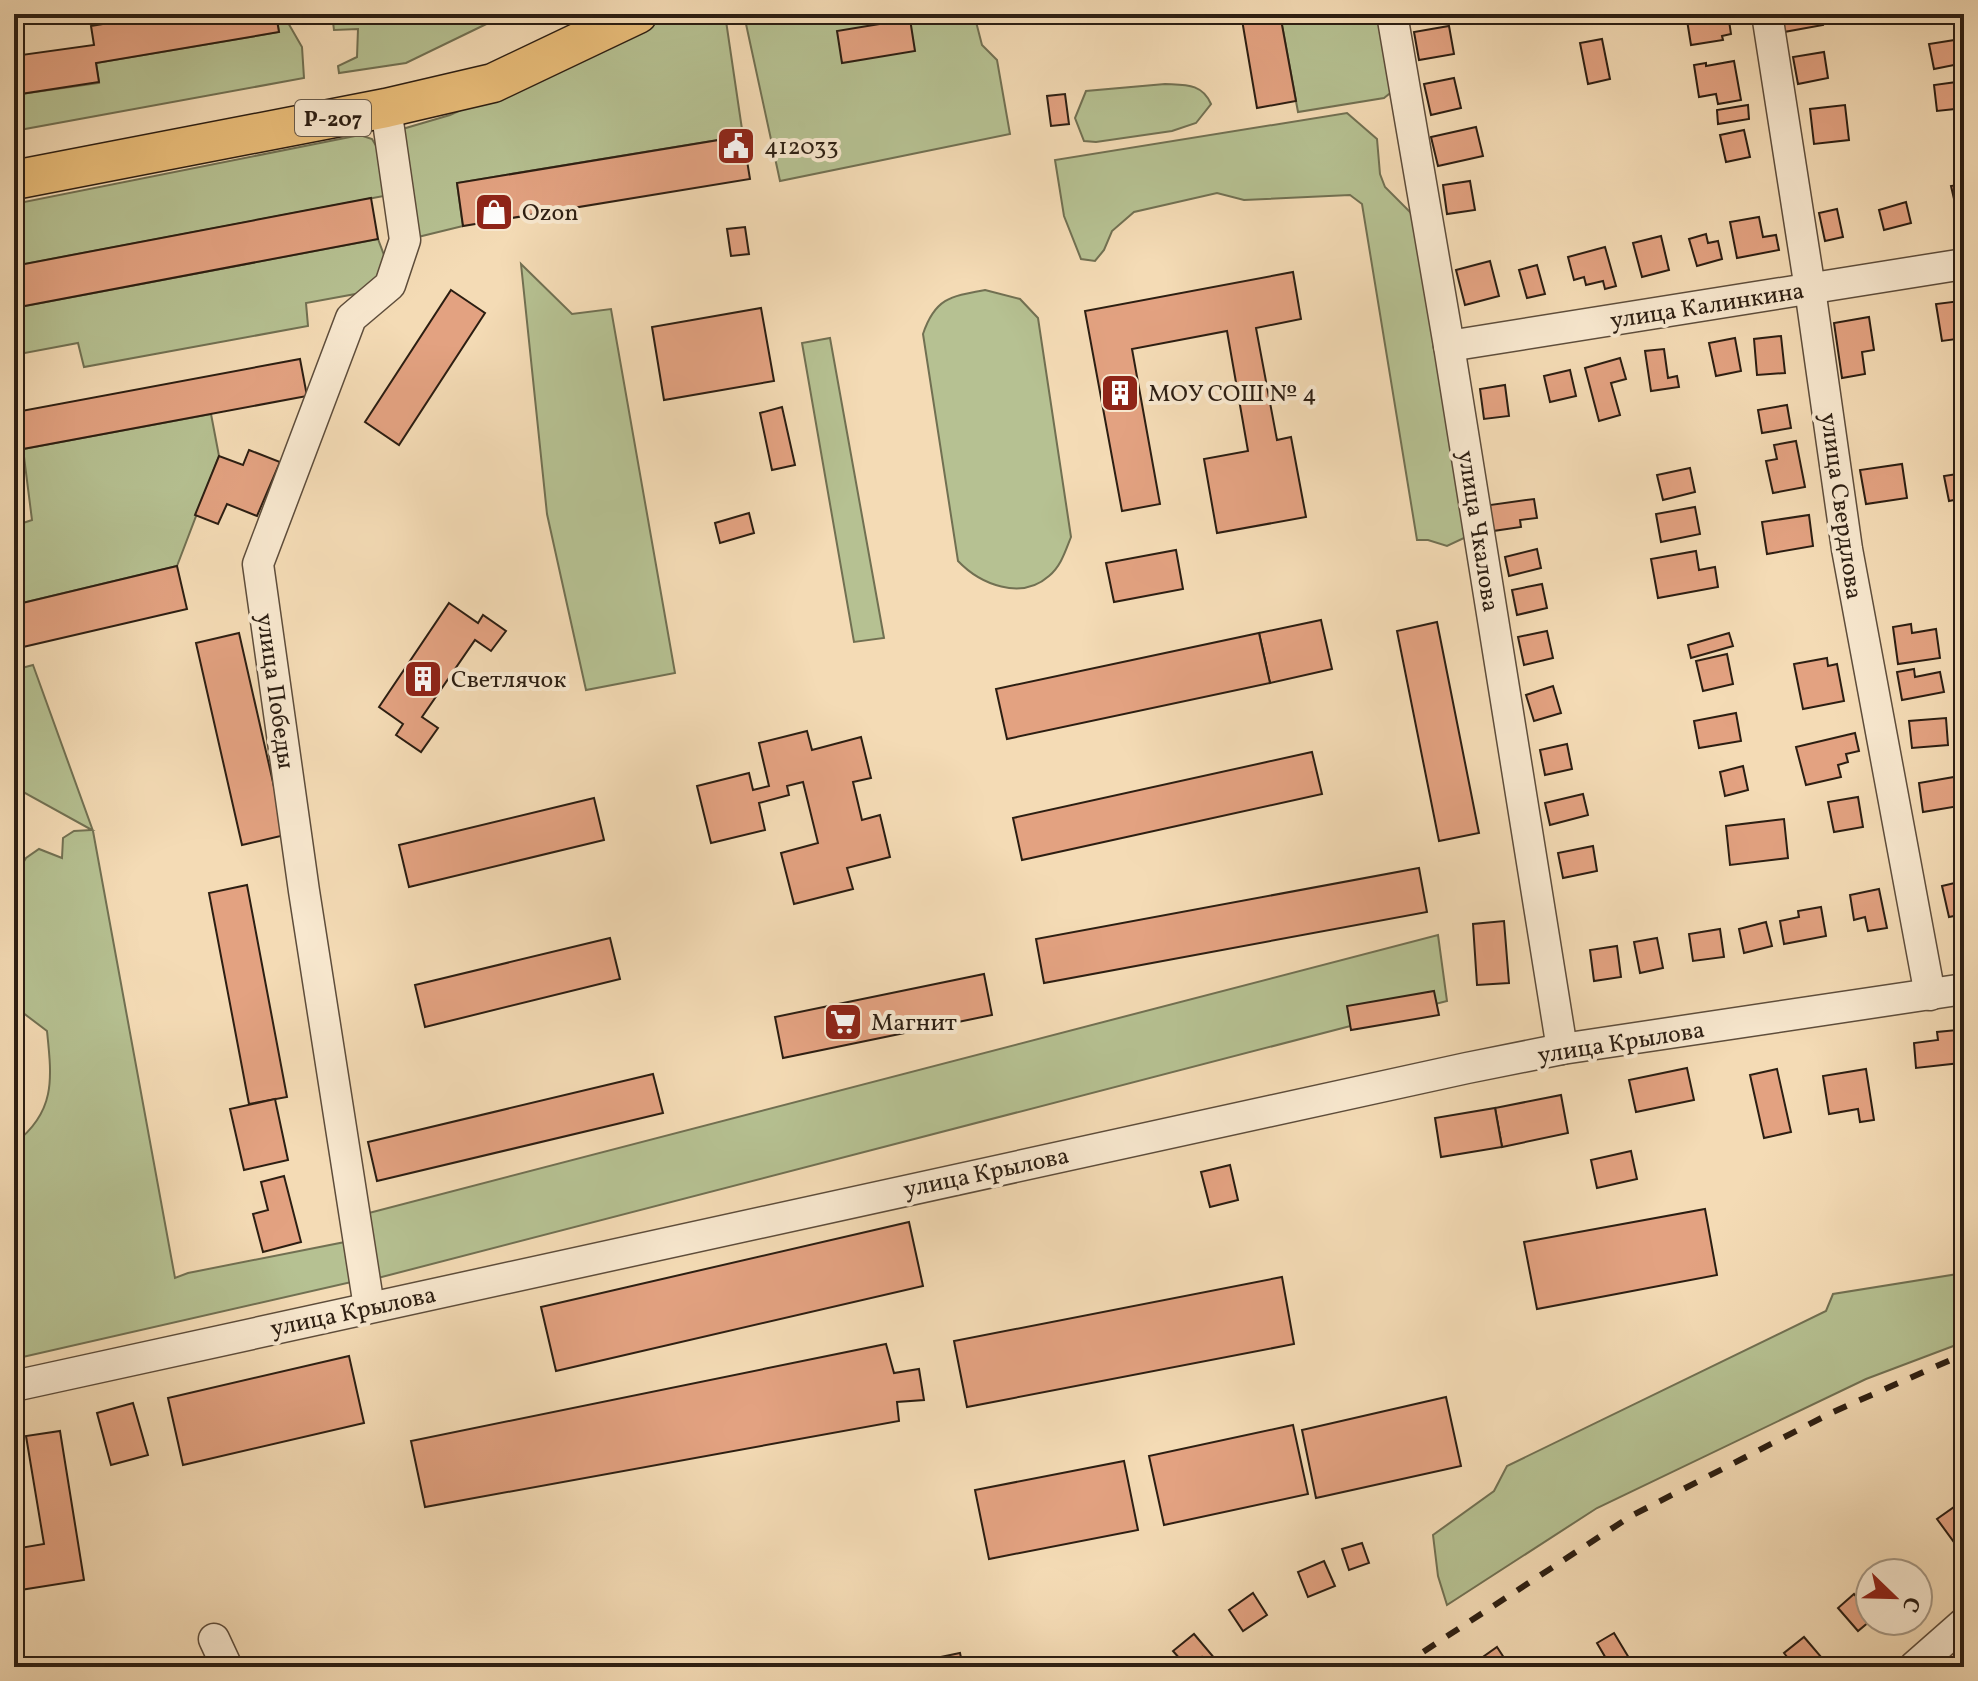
<svg xmlns="http://www.w3.org/2000/svg" width="1978" height="1681" font-family="Vollkorn,serif">
  <style>
    .green { fill: #b6c192; stroke: #717052; stroke-width: 2 }
    .building { fill: #e3a281; stroke: #2c1e12; stroke-width: 2 }
    .lines { fill: none; stroke-linecap: round; stroke-linejoin: round }
    .minor-casing { stroke: #5e4d3b; stroke-width: 33 }
    .major-casing { stroke: #2c1e12; stroke-width: 41 }
    .minor { stroke: #f8e8cf; stroke-width: 30 }
    .major { stroke: #eabe7a; stroke-width: 38 }
    .rail { stroke: #2c1e12; stroke-width: 6; stroke-dasharray: 14 14; stroke-linecap: butt }
    .labels { text-anchor: middle; stroke-width: 8; stroke-linejoin: round; paint-order: stroke }
    .shield { fill: #f8e8cf; stroke: #695b4b; stroke-width: 2 }
    .shield-label { font-size: 22px; font-weight: bold; fill: #2c1e12 }
    .poi-label { font-size: 24px; fill: #2c1e12; stroke: #f8e8cf; text-anchor: start }
    .street-label { font-size: 24px; fill: #2c1e12; stroke: #f8e8cf }
  </style>
  <rect width="100%" height="100%" fill="#f4dbb5"/>
  <filter id="stains"><feTurbulence type="fractalNoise" baseFrequency=".0025" numOctaves="4"/><feColorMatrix values="0 0 0 0 .2 0 0 0 0 .09 0 0 0 0 .02 0 0 0 .5 -.17"/></filter>
  <radialGradient id="worn" r=".72"><stop offset=".6" stop-color="#630" stop-opacity="0"/><stop offset="1" stop-color="#630" stop-opacity=".3"/></radialGradient>
  <g class="green">
    <polygon points="276,14 283,14 302,47 304,78 14,131 14,95 99,83 96,63 279,32"/>
    <polygon points="332,14 507,14 406,63 339,73 338,66 357,57 358,29 334,30"/>
    <polygon points="674,14 725,14 743,136 457,183 463,226 418,237 399,130 450,115"/>
    <polygon points="766,14 974,14 982,45 997,60 1010,134 780,181 746,24"/>
    <polygon points="1280,14 1383,14 1394,90 1384,98 1298,112"/>
    <path d="M1165,84c20,1 37,-1 46,20l-15,19 -24,8 -76,11 -12,-1 -9,-23 11,-27z"/>
    <polygon points="1347,113 1377,139 1380,174 1385,187 1414,216 1467,529 1464,538 1447,546 1428,540 1417,540 1362,204 1350,195 1244,200 1217,193 1134,212 1112,231 1104,250 1095,261 1081,259 1064,216 1055,160"/>
    <polygon points="360,135 372,139 378,149 389,195 14,266 14,204"/>
    <polygon points="378,239 387,263 377,290 306,303 308,326 84,367 78,343 19,354 16,379 14,380 14,308"/>
    <polygon points="521,264 572,314 611,309 675,673 586,690 547,514"/>
    <path d="M985,290l35,9 18,19 33,219c-6,15 -10,29 -22,39 -28,25 -69,8 -91,-15l-35,-227c12,-36 28,-38 62,-44z"/>
    <polygon points="830,338 884,638 854,642 802,343"/>
    <polygon points="211,414 219,456 177,566 14,605 14,526 32,520 23,449"/>
    <path d="M33,665l60,166 82,447 13,-5 162,-32 6,40 -342,78v-215c42,-32 38,-65 33,-113l-33,-25v-128l12,-20 13,-9 23,9 1,-20 11,-7 18,-1 -78,-43v-117z"/>
    <polygon points="1438,935 1447,1001 374,1279 365,1214"/>
    <polygon points="1964,1273 1964,1342 1866,1379 1597,1508 1447,1605 1438,1576 1433,1535 1494,1491 1507,1466 1826,1311 1833,1294"/>
  </g>
  <g class="building">
    <polygon points="162,14 276,14 279,32 96,63 99,82 14,95 14,56 94,45 91,26"/>
    <polygon points="1241,14 1280,14 1296,101 1257,108"/>
    <polygon points="1686,14 1728,14 1731,34 1722,36 1723,40 1691,45"/>
    <polygon points="1781,14 1821,14 1823,25 1784,32"/>
    <polygon points="910,19 915,51 842,63 837,31"/>
    <polygon points="1449,26 1454,54 1419,60 1414,32"/>
    <polygon points="1602,39 1610,79 1588,84 1580,43"/>
    <polygon points="1961,39 1964,63 1934,69 1929,44"/>
    <polygon points="1824,52 1828,78 1798,84 1793,57"/>
    <polygon points="1734,61 1741,100 1718,104 1716,94 1699,97 1694,65 1706,63 1706,66"/>
    <polygon points="1454,78 1461,108 1431,115 1424,84"/>
    <polygon points="1964,81 1964,108 1937,111 1934,85"/>
    <polygon points="1065,94 1069,124 1051,126 1047,96"/>
    <polygon points="1748,105 1749,119 1718,124 1717,110"/>
    <polygon points="1845,105 1849,140 1814,144 1810,109"/>
    <polygon points="1476,127 1483,156 1438,166 1431,137"/>
    <polygon points="1744,130 1750,157 1726,162 1720,135"/>
    <polygon points="743,136 750,179 463,226 457,183"/>
    <polygon points="1470,181 1475,210 1447,214 1443,185"/>
    <polygon points="1964,184 1964,215 1958,216 1951,186"/>
    <polygon points="371,198 378,239 14,308 14,266"/>
    <polygon points="1906,202 1911,223 1884,230 1879,210"/>
    <polygon points="1837,209 1843,237 1825,241 1819,213"/>
    <polygon points="1759,217 1763,237 1776,235 1779,250 1737,258 1730,222"/>
    <polygon points="745,227 749,254 731,256 727,229"/>
    <polygon points="1706,234 1708,243 1718,241 1722,259 1697,266 1689,239"/>
    <polygon points="1661,236 1669,270 1642,277 1633,243"/>
    <polygon points="1605,247 1616,286 1605,289 1603,281 1586,285 1584,277 1574,280 1568,257"/>
    <polygon points="1490,261 1499,296 1465,305 1456,270"/>
    <polygon points="1537,265 1545,294 1527,298 1519,270"/>
    <polygon points="1293,272 1301,319 1256,328 1277,440 1291,437 1306,517 1217,533 1204,459 1248,451 1227,331 1132,349 1160,504 1122,511 1085,311"/>
    <polygon points="451,290 485,313 399,445 365,422"/>
    <polygon points="1960,301 1964,338 1942,341 1936,304"/>
    <polygon points="761,308 774,381 664,400 652,327"/>
    <polygon points="1869,317 1874,350 1862,352 1865,374 1842,378 1834,323"/>
    <polygon points="1781,336 1785,373 1757,375 1754,339"/>
    <polygon points="1735,338 1741,371 1716,376 1709,343"/>
    <polygon points="1664,349 1668,378 1677,376 1679,387 1651,391 1645,351"/>
    <polygon points="1620,358 1626,379 1611,383 1620,415 1599,421 1585,368"/>
    <polygon points="300,359 307,396 23,449 16,412"/>
    <polygon points="1570,370 1576,396 1550,402 1544,376"/>
    <polygon points="1505,385 1509,416 1484,419 1480,389"/>
    <polygon points="1787,405 1791,428 1762,433 1758,410"/>
    <polygon points="782,407 795,465 772,470 760,413"/>
    <polygon points="1796,441 1805,487 1773,493 1766,461 1777,459 1774,445"/>
    <polygon points="249,450 280,462 257,516 227,504 218,524 195,515 219,456 243,465"/>
    <polygon points="1902,464 1907,498 1866,504 1860,470"/>
    <polygon points="1690,468 1695,492 1663,500 1657,475"/>
    <polygon points="1964,473 1964,498 1949,501 1944,476"/>
    <polygon points="1534,499 1537,518 1520,520 1521,527 1493,531 1490,505"/>
    <polygon points="1695,507 1700,534 1661,542 1656,514"/>
    <polygon points="749,513 754,533 720,543 715,523"/>
    <polygon points="1809,515 1813,546 1767,554 1762,522"/>
    <polygon points="1537,549 1541,568 1509,576 1505,557"/>
    <polygon points="1176,550 1183,589 1114,602 1106,563"/>
    <polygon points="1696,551 1699,570 1715,567 1718,587 1658,598 1651,559"/>
    <polygon points="177,566 187,609 23,647 14,605"/>
    <polygon points="1542,584 1547,608 1517,615 1512,590"/>
    <polygon points="449,603 478,623 483,615 506,631 491,651 475,640 422,717 438,728 421,752 396,735 403,724 379,707"/>
    <polygon points="1321,620 1332,669 1270,683 1259,633"/>
    <polygon points="1437,622 1479,833 1439,841 1397,631"/>
    <polygon points="1911,624 1912,633 1936,629 1940,658 1898,664 1893,627"/>
    <polygon points="1547,631 1553,658 1524,665 1518,637"/>
    <polygon points="239,633 285,835 242,845 196,643"/>
    <polygon points="1259,633 1270,683 1007,739 996,689"/>
    <polygon points="1729,633 1733,646 1691,658 1688,645"/>
    <polygon points="1727,654 1733,684 1703,691 1696,661"/>
    <polygon points="1827,658 1828,666 1837,664 1844,701 1803,709 1794,664"/>
    <polygon points="1914,669 1915,677 1940,672 1944,692 1902,700 1897,672"/>
    <polygon points="1553,686 1561,713 1534,721 1526,695"/>
    <polygon points="1736,713 1741,741 1699,748 1694,721"/>
    <polygon points="1946,718 1948,745 1912,748 1909,721"/>
    <polygon points="807,731 812,750 861,737 871,778 853,782 862,820 880,815 890,857 847,868 853,889 794,904 781,853 818,843 803,782 787,786 789,795 759,803 765,830 711,843 697,786 749,773 753,790 769,786 759,743"/>
    <polygon points="1855,733 1859,751 1846,754 1848,762 1838,765 1841,777 1806,785 1796,747"/>
    <polygon points="1567,744 1572,769 1545,775 1540,750"/>
    <polygon points="1312,752 1322,794 1022,860 1013,818"/>
    <polygon points="1743,766 1748,790 1725,796 1720,772"/>
    <polygon points="1954,777 1959,806 1923,812 1919,783"/>
    <polygon points="1583,794 1588,815 1550,825 1545,803"/>
    <polygon points="1858,797 1863,827 1834,832 1828,802"/>
    <polygon points="594,798 604,840 409,887 399,845"/>
    <polygon points="1784,819 1788,858 1730,865 1726,826"/>
    <polygon points="1593,846 1597,871 1563,878 1558,853"/>
    <polygon points="1419,868 1427,912 1044,983 1036,939"/>
    <polygon points="1963,881 1964,914 1949,917 1942,886"/>
    <polygon points="247,885 287,1097 249,1104 209,893"/>
    <polygon points="1879,889 1887,928 1868,931 1865,917 1854,920 1850,895"/>
    <polygon points="1821,907 1826,936 1784,944 1780,921 1799,917 1798,911"/>
    <polygon points="1504,921 1509,983 1477,985 1473,924"/>
    <polygon points="1766,922 1772,946 1744,953 1739,929"/>
    <polygon points="1720,929 1724,957 1693,961 1689,934"/>
    <polygon points="610,938 620,979 425,1027 415,985"/>
    <polygon points="1657,938 1663,968 1640,973 1634,942"/>
    <polygon points="1617,946 1621,977 1594,981 1590,950"/>
    <polygon points="984,974 992,1015 783,1058 775,1017"/>
    <polygon points="1434,991 1439,1015 1351,1030 1347,1006"/>
    <polygon points="1957,1030 1960,1063 1916,1068 1914,1043 1938,1040 1937,1032"/>
    <polygon points="1687,1068 1694,1100 1636,1112 1629,1080"/>
    <polygon points="1777,1069 1791,1132 1764,1138 1750,1075"/>
    <polygon points="1866,1069 1874,1120 1860,1122 1858,1109 1829,1114 1823,1076"/>
    <polygon points="653,1074 663,1113 377,1181 368,1142"/>
    <polygon points="1561,1095 1568,1133 1502,1147 1495,1108"/>
    <polygon points="275,1099 288,1160 244,1170 230,1109"/>
    <polygon points="1495,1108 1502,1147 1441,1157 1435,1118"/>
    <polygon points="1631,1151 1637,1179 1597,1188 1591,1160"/>
    <polygon points="1230,1165 1238,1200 1210,1207 1201,1172"/>
    <polygon points="284,1176 301,1242 263,1252 253,1214 268,1210 261,1182"/>
    <polygon points="1705,1209 1717,1275 1537,1309 1524,1242"/>
    <polygon points="909,1222 923,1286 556,1371 541,1307"/>
    <polygon points="1282,1277 1294,1344 967,1407 954,1341"/>
    <polygon points="886,1344 894,1373 919,1369 924,1400 897,1402 899,1421 425,1507 411,1441"/>
    <polygon points="349,1356 364,1423 183,1465 168,1398"/>
    <polygon points="1446,1397 1461,1466 1316,1498 1302,1430"/>
    <polygon points="133,1403 148,1455 111,1465 97,1413"/>
    <polygon points="1293,1425 1308,1494 1164,1525 1149,1456"/>
    <polygon points="60,1431 84,1580 14,1591 14,1549 44,1544 26,1436"/>
    <polygon points="1124,1461 1138,1530 989,1559 975,1490"/>
    <polygon points="1964,1500 1964,1545 1959,1549 1937,1519"/>
    <polygon points="1362,1543 1369,1563 1349,1570 1342,1549"/>
    <polygon points="1324,1561 1335,1586 1308,1597 1298,1572"/>
    <polygon points="1253,1593 1267,1615 1243,1631 1229,1610"/>
    <polygon points="1854,1594 1870,1612 1870,1621 1858,1631 1838,1608"/>
    <polygon points="1614,1633 1632,1663 1626,1667 1611,1667 1597,1643"/>
    <polygon points="1194,1634 1216,1660 1209,1665 1202,1657 1191,1667 1187,1667 1173,1651"/>
    <polygon points="1804,1637 1822,1658 1811,1667 1795,1667 1784,1653"/>
    <polygon points="1497,1647 1510,1667 1485,1667 1480,1659"/>
    <polygon points="960,1653 963,1667 933,1667 931,1659"/>
  </g>
  <g class="lines">
    <g class="minor-casing">
      <g id="minor">
        <polyline points="1392,14 1449,346 1562,1049"/>
        <polyline points="1767,14 1810,289 1847,549 1930,995"/>
        <polyline points="1449,346 1964,264"/>
        <polyline points="369,1307 304,891 258,564 351,318 390,285 405,240 386,108"/>
        <polyline points="14,1386 1467,1068 1562,1049 1964,989"/>
        <polyline points="214,1639 227,1667"/>
        <polyline points="1914,1667 1964,1623"/>
      </g>
    </g>
    <g class="major-casing">
      <polyline id="major" points="14,180 386,108 493,83 638,14"/>
    </g>
    <use href="#minor" class="minor"/>
    <use href="#major" class="major"/>
    <polyline class="rail" points="1400,1667 1631,1516 1833,1412 1964,1354"/>
  </g>
  <defs>
    <g id="civic-square" transform="scale(2)"><rect x="-9" y="-9" width="18" height="18" rx="4" fill="#8f2418" stroke="#f8e8cf"/><path d="M-.6-6.5H3V-4.5H.6V-3L4-1V1h2V6H-6V1h2V-1L-.6-3ZM-1.2 2.5V6h2.4V2.5Z" fill="#fff"/></g>
    <g id="shop-square" transform="scale(2)"><rect x="-9" y="-9" width="18" height="18" rx="4" fill="#8f2418" stroke="#f8e8cf"/><path d="M-5-2.5h2.3a2.7 3.5 0 0 1 5.4 0H5L5.5 6h-11ZM-1.5-2.5h3a1.5 2.3 0 0 0-3 0Z" fill="#fff"/></g>
    <g id="building-square" transform="scale(2)"><rect x="-9" y="-9" width="18" height="18" rx="4" fill="#8f2418" stroke="#f8e8cf"/><path d="M-4-6H4V6H1V3H-1V6H-4ZM-2.5-4.3h1.7v1.8h-1.7ZM.8-4.3h1.7v1.8H.8ZM-2.5-1h1.7V.8h-1.7ZM.8-1h1.7V.8H.8Z" fill="#fff"/></g>
    <g id="supermarket-square" transform="scale(2)"><rect x="-9" y="-9" width="18" height="18" rx="4" fill="#8f2418" stroke="#f8e8cf"/><path d="M-6-5.5h2.5l.6 2H6L4.5 2H-2.5L-4.4-4H-6ZM-1.5 3.2a1.3 1.3 0 1 0 .1 0ZM3 3.2a1.3 1.3 0 1 0 .1 0Z" fill="#fff"/></g>
  </defs>
  <g fill-rule="evenodd">
    <use href="#civic-square" x="736" y="146"/>
    <use href="#shop-square" x="494" y="212"/>
    <use href="#building-square" x="1120" y="393"/>
    <use href="#building-square" x="423" y="679"/>
    <use href="#supermarket-square" x="843" y="1022"/>
  </g>
  <g class="labels">
    <rect class="shield" x="295" y="100" width="76" height="36" rx="6"/>
    <g class="shield-label">
      <text x="333" y="126">Р-207</text>
    </g>
    <g class="poi-label">
      <text x="764" y="154">412033</text>
      <text x="522" y="220">Ozon</text>
      <text x="1148" y="401">МОУ СОШ № 4</text>
      <text x="451" y="687">Светлячок</text>
      <text x="871" y="1030">Магнит</text>
    </g>
    <g class="street-label">
      <text transform="translate(1707 305) rotate(-9)" y="8">улица Калинкина</text>
      <text transform="translate(1842 506) rotate(82)" y="8">улица Свердлова</text>
      <text transform="translate(1479 531) rotate(81)" y="8">улица Чкалова</text>
      <text transform="translate(276 691) rotate(82)" y="8">улица Победы</text>
      <text transform="translate(1621 1042) rotate(-9)" y="8">улица Крылова</text>
      <text transform="translate(986 1172) rotate(-12)" y="8">улица Крылова</text>
      <text transform="translate(353 1311) rotate(-12)" y="8">улица Крылова</text>
    </g>
  </g>
  <rect width="1978" height="1681" fill="none" stroke="#f4dbb5" stroke-width="48"/>
  <rect x="16" y="16" width="1946" height="1649" fill="none" stroke="#2c1e12" stroke-width="4"/>
  <rect x="24" y="24" width="1930" height="1633" fill="none" stroke="#2c1e12" stroke-width="2"/>
  <g transform="translate(1894 1597) rotate(113)"><circle r="38" fill="#f8e8cf" stroke="#a69783" stroke-width="2"/>
  <path d="M0-6L14 30L0 20L-14 30Z" fill="#8f2418"/>
  <text y="-12" font-size="22" font-weight="bold" text-anchor="middle" fill="#2c1e12">С</text>
  </g>
  <rect width="100%" height="100%" filter="url(#stains)"/>
  <rect width="100%" height="100%" fill="url(#worn)"/>
</svg>
